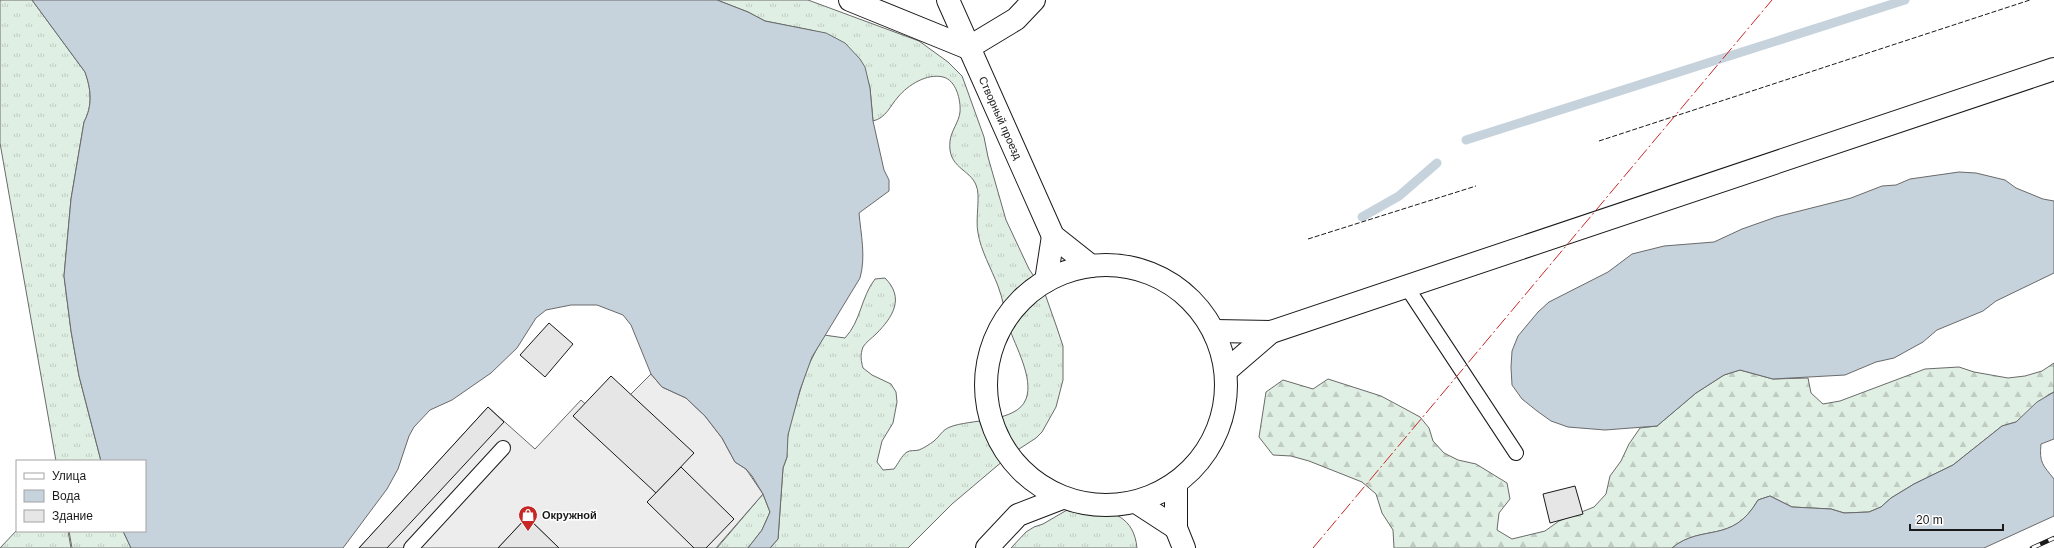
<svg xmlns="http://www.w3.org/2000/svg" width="2054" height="548" font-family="Helvetica,sans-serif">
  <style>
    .grass { fill: url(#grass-tufts); stroke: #6a6a6a }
    .forest { fill: url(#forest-firs); stroke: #6a6a6a }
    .parking { fill: #ededed; stroke: #6a6a6a }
    .water { fill: #c6d2dc; stroke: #6a6a6a }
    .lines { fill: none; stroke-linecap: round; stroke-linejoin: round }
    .stream { stroke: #c6d2dc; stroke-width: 9 }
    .building { fill: #e6e6e6; stroke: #1a1a1a }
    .lane-casing { stroke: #1a1a1a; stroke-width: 16 }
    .street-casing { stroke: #1a1a1a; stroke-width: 24 }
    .secondary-casing { stroke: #1a1a1a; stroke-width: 24 }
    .lane { stroke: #fff; stroke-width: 14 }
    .street { stroke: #fff; stroke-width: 22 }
    .secondary { stroke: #fff; stroke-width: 22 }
    .rail-casing { stroke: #1a1a1a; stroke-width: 4.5 }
    .rail { stroke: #fff; stroke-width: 3; stroke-dasharray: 9; stroke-linecap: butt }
    .fence { stroke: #1a1a1a; stroke-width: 1; stroke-dasharray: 5 2; stroke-linecap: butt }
    .power { stroke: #c62828; stroke-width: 1; stroke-dasharray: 14 3 2 3; stroke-linecap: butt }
    .labels { text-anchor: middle; stroke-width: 3; stroke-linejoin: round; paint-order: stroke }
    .street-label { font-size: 11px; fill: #1a1a1a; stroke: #fff }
    .poi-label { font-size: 11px; font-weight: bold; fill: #1a1a1a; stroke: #fff; text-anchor: start }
  </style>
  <defs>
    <pattern id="grass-tufts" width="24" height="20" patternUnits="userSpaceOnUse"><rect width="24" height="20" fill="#e0efe3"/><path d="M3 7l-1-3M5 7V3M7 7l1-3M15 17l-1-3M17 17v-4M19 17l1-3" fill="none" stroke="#c0ccc2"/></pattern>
    <pattern id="forest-firs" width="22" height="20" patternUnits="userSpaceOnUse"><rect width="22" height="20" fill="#e0efe3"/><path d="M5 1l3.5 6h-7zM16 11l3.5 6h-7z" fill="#c0ccc2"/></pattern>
  </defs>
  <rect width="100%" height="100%" fill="#fff"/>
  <g class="grass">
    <path d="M0,0h32l53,72c6,17 8,33 -1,50l-13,77 -7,77 7,55 8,45 22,85h-45l-56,-318z"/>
    <path d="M717,0h91l111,41 29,21 14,14 3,8 19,53 4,20 18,63 23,49 15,22 13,37 6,18v34l-7,27 -14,25 -6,6 -26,17 -58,49 -44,44h-138l8,-9 5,-71 4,-11 -1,-11 4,-22 17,-56 17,-33 21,3c16,-17 16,-41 30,-59l10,-1c20,20 8,39 -9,56 -4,4 -10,8 -13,13 -3,8 -2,14 0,21l9,7 19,9 5,8 1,10 -4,21 -11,18 -5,21 6,8 11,-1c4,-5 8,-14 13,-17 3,-2 8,-1 12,-2 5,-2 11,-6 15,-9 6,-5 8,-11 16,-14 19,-8 67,-4 76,-28 8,-21 -11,-53 -17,-72 -4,-14 -6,-28 -11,-41 -7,-18 -17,-35 -20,-53 -3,-14 3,-38 -2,-48 -6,-16 -29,-17 -26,-44 1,-10 9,-19 10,-29 1,-12 -4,-32 -17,-35 -16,-4 -35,8 -45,20 -8,9 -12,21 -25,24l-3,-33 -3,-10 -52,-47 -50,-10 -17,-9z"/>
    <polygon points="763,494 770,512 762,530 748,548 717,548"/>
    <path d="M1086,507c27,4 48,10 51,41h-126l15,-16 8,-5 9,-3 24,-14z"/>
    <polygon points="17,530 68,531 71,548 0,548"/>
    <polygon points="69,531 123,531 131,548 72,548"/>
  </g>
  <path class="forest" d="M2054,363v29l-6,3 -32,27 -14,4 -49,39 -39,19 -23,14 -10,9 -12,5 -25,1 -13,-4 -39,-2 -22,-11 -12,4c-26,45 -55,23 -86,48h-278l-1,-18 -11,-17 -6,-19 -14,-12 -53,-21 -18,-5 -18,-1 -14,-18 7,-45 17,-12 30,9 15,-10 53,17 28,15 11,6 9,11 4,13 11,12 14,7 18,4 31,19 3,16 -11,14 -2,17 15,9 33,-8 14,-10 35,-14 12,-13 4,-18 11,-15 8,-17 11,-16 17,-2 39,-33 28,-18 16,-5 33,9 35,-1 3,15 12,11 17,-3 85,-32 34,-2 15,5 34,6 17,-2 17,-5z"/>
  <polygon class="parking" points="651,374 662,387 686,398 705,416 722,438 735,462 746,469 763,494 716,548 559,548 527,517 498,548 359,548 488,407 535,449 581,400 604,421"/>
  <g class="water">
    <path d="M32,0h685l31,12 17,9 61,12 19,10 15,16 5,8 5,21 3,33 11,49 5,10v11l-30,22c2,22 7,44 1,65l-48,79 -12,33 -12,45 -1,22 -4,11 -5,71 -8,9h-22l14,-18 8,-18 -7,-18 -11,-18 -6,-7 -11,-7 -13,-24 -17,-22 -19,-18 -24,-11 -11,-13 -20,-49 -8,-10 -26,-10h-26l-25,5 -10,8 -19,30 -26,25 -39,27 -22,10 -16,17 -5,9 -11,33 -11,20 -44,59h-212l-8,-17h22v-70h-44l-22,-85 -8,-45 -7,-55 7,-77 13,-77c9,-17 7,-33 1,-50z"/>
    <polygon points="1959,172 1976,173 2005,180 2016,188 2043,199 2054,201 2054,273 1996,301 1983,311 1937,330 1923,342 1894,358 1876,362 1845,375 1773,379 1740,370 1724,375 1696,393 1657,426 1605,430 1568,427 1551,421 1537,411 1522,399 1512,385 1511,367 1512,351 1518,336 1538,312 1549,302 1608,272 1632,254 1664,246 1714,242 1742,229 1776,217 1851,198 1882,186 1896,185 1910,179"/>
    <path d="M2054,392v47l-13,5c-2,19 2,21 13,35v37l-70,32h-312c30,-25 60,-3 86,-48l12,-4 22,11 39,2 13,4 25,-1 12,-5 10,-9 23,-14 39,-19 49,-39 14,-4 21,-20z"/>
  </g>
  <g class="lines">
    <g class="stream">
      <polyline points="1466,140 1905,0"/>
      <polyline points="1362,217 1399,196 1437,163"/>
    </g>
  </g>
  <g class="building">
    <polygon points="549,323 573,344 545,377 520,355"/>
    <polygon points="611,376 694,453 656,493 573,416"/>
    <polygon points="488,407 504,422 387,548 359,548"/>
    <polygon points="681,467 734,519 706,548 694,548 647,502"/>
    <polygon points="1575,486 1583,514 1550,523 1543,494"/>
    <polygon points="527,517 559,548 498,548"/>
  </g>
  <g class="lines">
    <g class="lane-casing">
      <g id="lane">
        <polyline points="1406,286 1516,453"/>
        <polyline points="411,548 503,448"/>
      </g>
    </g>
    <g class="street-casing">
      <g id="street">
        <polyline points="850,0 968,48"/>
        <path id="s1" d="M948,0l105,236 38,30"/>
        <polyline points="968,48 1016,19 1034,0"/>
        <polyline points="1046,281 1053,236"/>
      </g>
    </g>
    <g class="secondary-casing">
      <g id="secondary">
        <circle cx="1106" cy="385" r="120"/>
        <polyline points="1215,331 1271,332 2054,69"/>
        <polyline points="1227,370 1271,332"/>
        <polyline points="1176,483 1176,528 1184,548"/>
        <polyline points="1136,502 1176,528"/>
        <polyline points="987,548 1018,515 1062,498"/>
      </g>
    </g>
    <use href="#lane" class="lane"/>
    <use href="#street" class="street"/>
    <use href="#secondary" class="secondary"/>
    <g class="rail-casing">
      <polyline id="rail" points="2032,548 2054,538"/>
    </g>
    <use href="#rail" class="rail"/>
    <g class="fence">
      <polyline points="1599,141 2030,0"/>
      <polyline points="1308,239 1476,186"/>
    </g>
    <polyline class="power" points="1313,548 1772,0"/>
  </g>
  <defs>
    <g id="shop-pin" transform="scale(1)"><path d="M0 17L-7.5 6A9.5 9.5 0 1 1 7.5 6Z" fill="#c62828" stroke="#fff"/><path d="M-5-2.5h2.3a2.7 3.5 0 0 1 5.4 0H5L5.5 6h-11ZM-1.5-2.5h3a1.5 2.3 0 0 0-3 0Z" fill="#fff"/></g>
  </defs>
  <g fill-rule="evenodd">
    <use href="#shop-pin" x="528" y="515"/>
  </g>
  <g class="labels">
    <g class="street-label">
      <text dy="4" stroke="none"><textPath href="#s1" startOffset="129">Створный проезд</textPath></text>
    </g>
    <g class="poi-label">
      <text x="542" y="519">Окружной</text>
    </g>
  </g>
  <rect x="16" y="460" width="130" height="72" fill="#ffffff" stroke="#a3a3a3"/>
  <rect x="24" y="473" width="20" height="6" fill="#ffffff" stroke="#a3a3a3"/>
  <text x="52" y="480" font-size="12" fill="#1a1a1a">Улица</text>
  <rect x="24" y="490" width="20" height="12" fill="#c6d2dc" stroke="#a3a3a3"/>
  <text x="52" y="500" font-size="12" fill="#1a1a1a">Вода</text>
  <rect x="24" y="510" width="20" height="12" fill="#e6e6e6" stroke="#a3a3a3"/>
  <text x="52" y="520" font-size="12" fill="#1a1a1a">Здание</text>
  <path d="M1910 524v6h93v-6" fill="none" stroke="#1a1a1a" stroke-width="2"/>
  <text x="1916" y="524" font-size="12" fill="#1a1a1a" stroke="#ffffff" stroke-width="3" paint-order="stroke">20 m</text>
</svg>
